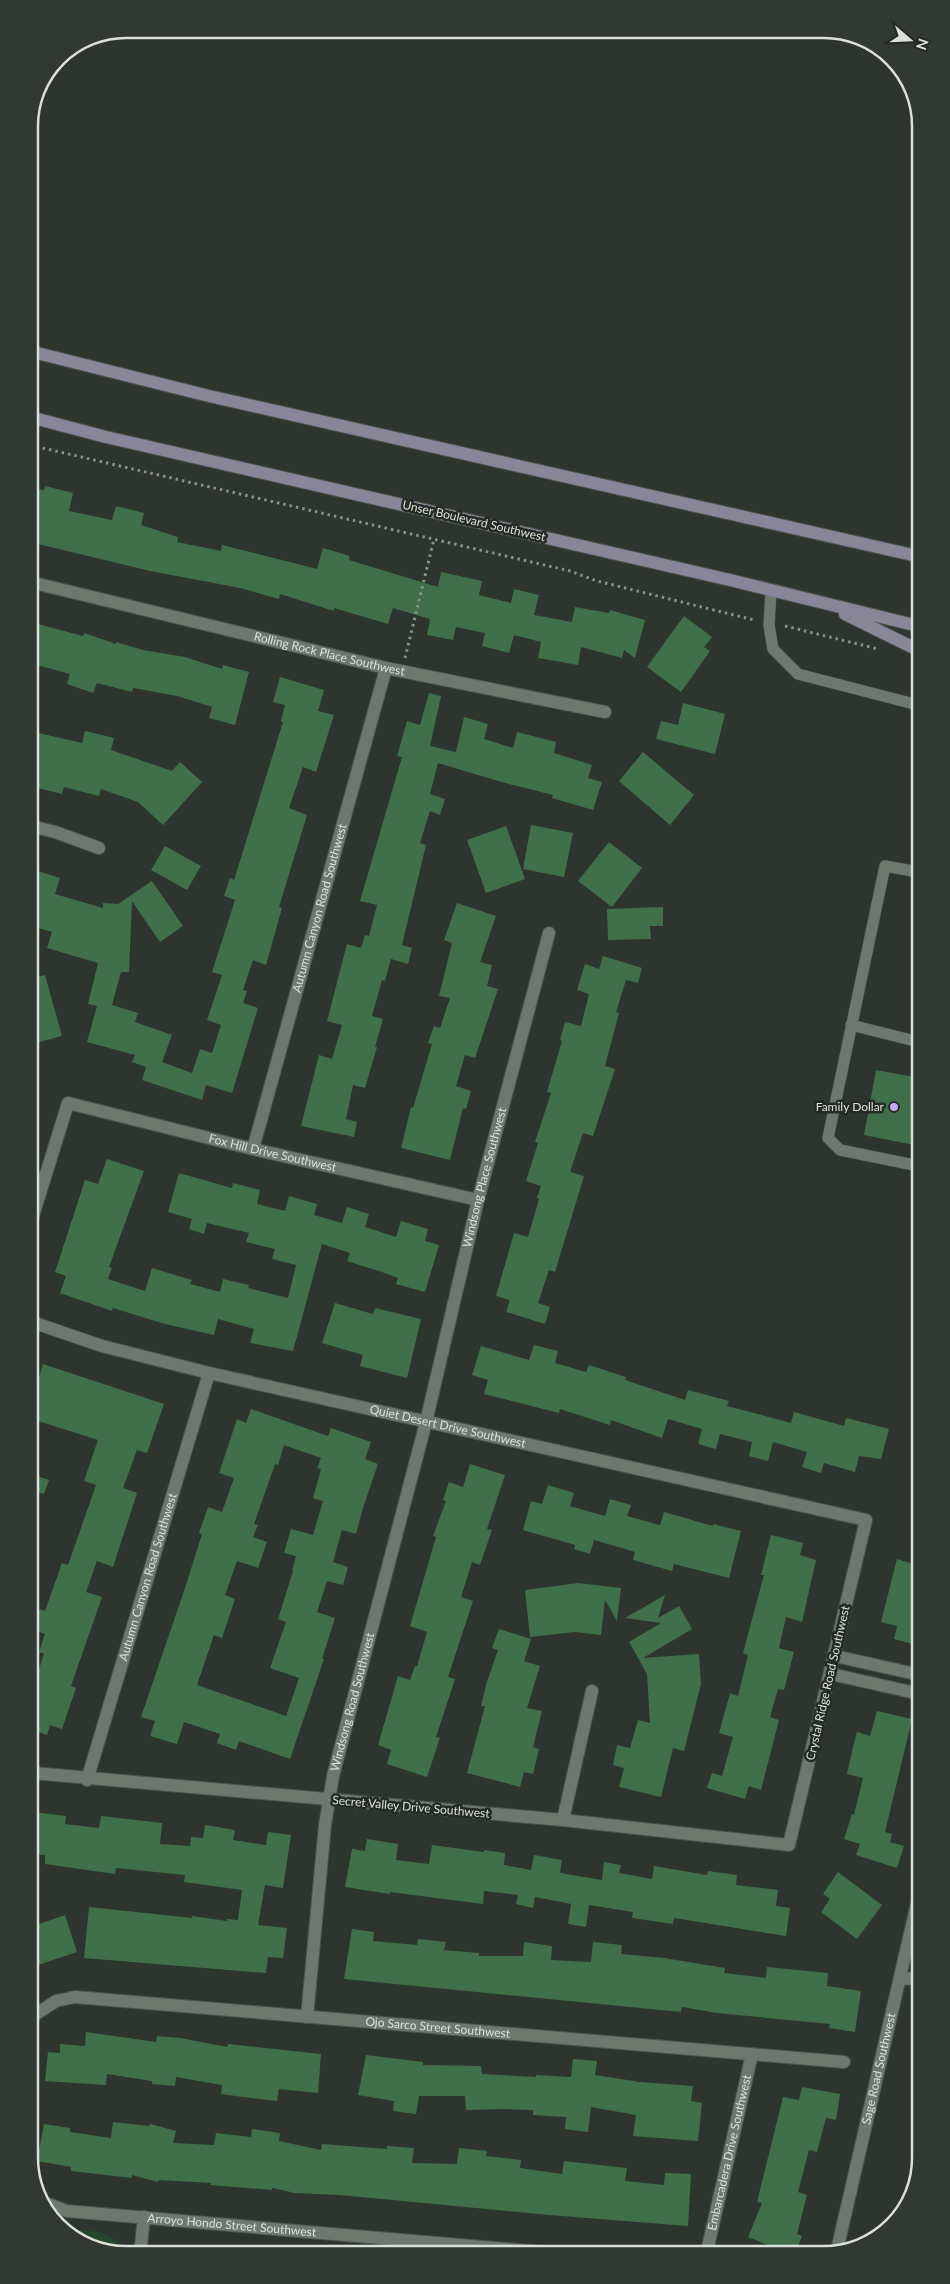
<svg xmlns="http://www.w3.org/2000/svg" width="950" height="2284" font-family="Lato,sans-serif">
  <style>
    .green { fill: #24472c }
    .building { fill: #40704a; fill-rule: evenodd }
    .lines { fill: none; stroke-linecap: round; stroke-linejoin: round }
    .service-casing { stroke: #4c544d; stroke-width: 12 }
    .minor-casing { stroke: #4c544d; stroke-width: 14 }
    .tertiary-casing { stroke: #4c544d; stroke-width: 14 }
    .secondary-casing { stroke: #4c544d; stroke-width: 14 }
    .path { stroke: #8b918b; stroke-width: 3; stroke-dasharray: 2.5 4; stroke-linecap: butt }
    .service { stroke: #6e786f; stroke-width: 11 }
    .minor { stroke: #6e786f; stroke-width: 12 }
    .tertiary { stroke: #6e786f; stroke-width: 12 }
    .secondary { stroke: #89869a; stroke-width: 12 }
    .poi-dot { fill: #c4a7f1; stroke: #232b24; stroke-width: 2 }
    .labels { text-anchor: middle; stroke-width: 5; stroke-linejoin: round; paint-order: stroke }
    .street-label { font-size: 12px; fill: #dbe0db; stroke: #232b24 }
    .poi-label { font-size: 12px; fill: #dbe0db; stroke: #232b24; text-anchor: end }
    .rim { fill: none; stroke: #dbe0db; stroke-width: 2.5 }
  </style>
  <rect width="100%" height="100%" fill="#2d352e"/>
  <polygon class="green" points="60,2227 105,2233 117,2241 122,2255 66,2235"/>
  <g class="building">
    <polygon points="45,486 73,493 69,511 112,520 116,506 144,513 141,525 178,537 177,542 221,551 222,545 317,569 323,548 350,556 349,560 438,587 441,572 482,581 479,595 511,603 514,589 539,595 534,615 572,622 575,607 609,613 610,610 645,620 635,658 624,650 622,658 581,647 578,665 538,658 541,642 514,635 509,653 482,646 485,633 456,627 453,640 427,635 430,619 393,608 388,624 334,608 334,611 280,594 279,599 240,588 150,571 30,542 30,488 44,490"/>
    <polygon points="684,616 712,637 704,647 710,651 681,692 647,667"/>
    <polygon points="30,622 83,636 84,633 116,644 116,642 143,650 185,657 222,669 223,665 249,672 235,725 209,718 212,707 177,696 133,688 132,692 97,683 93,693 67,684 70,674 30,663"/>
    <polygon points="280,677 324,690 318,711 334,715 316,772 303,767 289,808 307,815 279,907 282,908 266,965 253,960 243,990 247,991 243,1003 258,1008 232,1093 206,1085 202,1100 142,1080 146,1067 132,1062 135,1055 87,1042 97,1006 88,1004 98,963 47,948 52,932 31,926 31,869 60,878 55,894 103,908 103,903 118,904 152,881 183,926 160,942 132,901 129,972 121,972 112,1005 138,1013 135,1022 172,1035 162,1062 192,1073 200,1049 212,1053 221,1025 207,1020 222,975 212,972 235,900 224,896 230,878 234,880 283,722 281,721 285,705 273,702"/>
    <polygon points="429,693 441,696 430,746 456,752 464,717 488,724 484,739 513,748 517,732 556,742 554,753 592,765 588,778 602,782 593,810 552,798 553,795 505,783 438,763 430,794 445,799 440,815 430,811 420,843 426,845 402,945 412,948 408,964 391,959 385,981 382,980 372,1016 383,1019 375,1047 377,1047 365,1088 353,1085 346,1119 357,1122 354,1137 301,1126 319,1055 332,1059 342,1025 327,1021 347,944 361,948 365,935 369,936 377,905 360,901 402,757 397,756 407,721 420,725"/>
    <polygon points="683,703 725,714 715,754 656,739 661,721 678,725"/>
    <polygon points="30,731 82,743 85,731 114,738 111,750 172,771 180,762 202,782 163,825 138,802 101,789 99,796 64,787 62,794 30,786"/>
    <polygon points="643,752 694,795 670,825 619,781"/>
    <polygon points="531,825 573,833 564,877 523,869"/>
    <polygon points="506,826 525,879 486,893 467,840"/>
    <polygon points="609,842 642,868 612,907 578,881"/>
    <polygon points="165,846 201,866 187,890 151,870"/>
    <polygon points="457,903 496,916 480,962 492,965 487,986 498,989 475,1058 465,1055 456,1086 471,1091 466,1109 463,1108 450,1160 401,1148 411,1107 413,1108 432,1044 428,1043 434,1026 440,1028 450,998 439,996 452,943 444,940"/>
    <polygon points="663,907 663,926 650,926 651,939 608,940 607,909"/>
    <polygon points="603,956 642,968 638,983 626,980 616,1012 619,1013 605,1066 615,1069 593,1136 583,1133 570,1172 584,1176 555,1272 549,1270 538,1303 550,1307 545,1324 506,1312 510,1300 496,1296 514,1233 528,1237 539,1199 537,1198 541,1186 526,1181 538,1143 535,1142 551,1093 547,1092 562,1041 560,1040 565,1022 581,1026 589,994 577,990 585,964 599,969"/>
    <polygon points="45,975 62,1036 36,1043 31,1025 31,979"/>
    <polygon points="876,1070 919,1078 919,1146 864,1135"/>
    <polygon points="107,1159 144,1171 109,1267 112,1268 108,1279 145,1291 152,1268 192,1280 190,1284 220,1292 223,1279 249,1285 248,1288 288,1298 296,1265 272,1259 275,1249 246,1242 249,1233 207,1223 204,1234 189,1229 192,1219 168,1212 179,1173 232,1188 233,1183 260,1190 257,1204 285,1211 289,1196 317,1204 314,1215 342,1223 347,1207 369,1214 365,1227 396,1237 401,1221 428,1229 425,1241 439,1245 425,1292 396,1284 398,1278 385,1273 347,1261 350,1253 322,1244 293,1351 250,1343 254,1329 218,1319 214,1335 165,1324 113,1308 112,1311 60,1293 66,1276 55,1272 85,1180 98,1184"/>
    <polygon points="335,1303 373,1314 375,1308 421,1319 407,1378 360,1366 363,1355 322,1343"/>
    <polygon points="534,1345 558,1351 555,1363 586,1372 589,1365 626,1377 625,1380 685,1400 688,1390 729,1401 727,1406 791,1423 794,1412 844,1426 846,1418 889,1429 881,1459 859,1456 855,1472 824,1463 821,1473 802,1467 807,1452 773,1442 768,1461 749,1456 752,1442 720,1434 716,1449 698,1444 702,1429 668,1419 662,1438 611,1420 610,1425 560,1409 559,1413 484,1394 488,1380 472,1375 481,1346 529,1360"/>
    <polygon points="43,1364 164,1404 147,1453 137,1450 123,1488 137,1493 113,1567 97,1561 86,1592 102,1597 71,1686 76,1688 62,1729 50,1725 47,1735 33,1730 33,1687 44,1654 39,1652 45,1634 32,1629 32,1625 38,1609 45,1611 62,1563 68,1565 96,1485 84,1481 98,1440 32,1419 32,1376 39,1378"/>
    <path d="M251,1409l77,27 3,-8 40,14 -6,17 13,5 -15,44 -7,26 -14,-4 -9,32 15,5 -5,18 -16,-4 -10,31 18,6 -13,41h2l-34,100 -51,-18 -3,9 -19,-7 3,-9 -36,-12 -7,22 -27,-8 5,-15 -14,-4 45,-132 16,-51 -3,-1 9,-26 14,5 12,-34 -15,-5 18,-54 9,4zM284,1445l37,13 -4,10 4,1 -8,29 10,3 -10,34 -22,-6 -7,24 12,3 -4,15h1l-15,48 8,3 -16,46 29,10 -13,38 -89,-31 17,-50 8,3 13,-39 -10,-4 12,-34 21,7 9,-26 -14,-5 5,-12 -4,-1 21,-60 3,1z"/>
    <polygon points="470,1464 505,1475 487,1529 492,1530 480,1565 472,1562 461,1597 473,1601 448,1677 455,1679 436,1737 440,1738 427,1777 387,1764 391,1750 378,1745 398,1676 410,1680 415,1666 417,1666 427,1632 410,1626 436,1537 433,1536 446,1501 443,1500 449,1482 463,1487"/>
    <polygon points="32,1474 49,1480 44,1494 32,1490"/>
    <polygon points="548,1485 574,1493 570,1506 605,1516 610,1499 631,1505 627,1516 660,1525 664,1512 713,1526 713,1524 741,1531 729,1578 674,1564 672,1571 633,1560 635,1552 594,1540 590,1554 574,1549 575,1545 523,1530 531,1501 542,1504"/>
    <polygon points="771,1535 803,1543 800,1555 816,1560 802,1622 786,1617 779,1648 794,1652 784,1690 778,1689 770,1717 779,1720 761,1790 749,1786 745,1799 707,1788 712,1773 722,1776 733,1737 719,1733 730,1693 738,1696 748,1655 743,1653 764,1575 761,1575"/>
    <polygon points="897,1559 920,1566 920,1584 915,1602 920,1603 920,1646 894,1639 897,1626 881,1622"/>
    <polygon points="578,1583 621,1588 617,1621 605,1600 601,1635 575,1632 530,1637 525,1590"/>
    <polygon points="665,1595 658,1618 679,1606 692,1629 643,1658 699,1654 701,1684 684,1751 673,1748 661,1797 619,1787 624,1768 613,1765 617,1745 630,1748 638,1720 650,1723 647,1674 629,1642 661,1623 625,1618"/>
    <polygon points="499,1629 531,1639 524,1661 540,1666 527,1708 542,1711 533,1747 539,1749 533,1774 524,1772 520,1787 467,1773 485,1706 481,1706 486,1685 498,1650 492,1648"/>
    <polygon points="877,1711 912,1719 885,1832 892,1834 890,1842 904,1846 897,1868 856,1855 860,1844 844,1839 852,1814 854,1815 863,1778 847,1774 853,1747 857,1732 870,1736"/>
    <polygon points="33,1812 66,1816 65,1824 99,1828 101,1816 162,1823 160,1844 190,1846 191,1837 203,1838 205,1825 235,1830 233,1840 266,1845 268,1832 291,1835 283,1888 265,1885 258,1925 287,1928 283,1958 268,1957 266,1973 84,1958 89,1907 192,1918 192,1916 227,1921 227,1919 238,1920 242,1890 184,1882 185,1875 116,1868 115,1874 45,1864 45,1855 33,1854"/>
    <polygon points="367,1839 398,1844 396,1860 429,1864 432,1845 484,1852 484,1850 505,1853 504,1865 531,1870 534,1855 562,1860 560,1873 602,1880 604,1862 621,1865 619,1873 652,1879 654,1866 707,1875 708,1871 737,1875 736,1885 778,1890 776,1906 790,1908 786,1936 674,1918 673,1924 632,1918 633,1912 589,1905 586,1927 568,1924 571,1904 535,1897 533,1908 516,1904 518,1895 484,1891 483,1904 390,1892 390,1894 345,1887 352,1849 365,1851"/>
    <polygon points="838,1872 882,1905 857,1939 821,1912 830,1899 823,1894"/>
    <polygon points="65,1915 77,1952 35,1966 39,1924"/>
    <polygon points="352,1929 374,1932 373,1941 417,1945 418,1939 446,1942 444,1950 479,1953 479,1956 523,1956 524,1942 552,1946 551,1960 591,1962 593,1942 622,1945 621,1954 664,1958 725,1968 724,1973 766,1978 767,1967 828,1973 827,1986 861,1991 855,2032 829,2028 830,2024 717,2013 682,2007 681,2012 344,1979"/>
    <polygon points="86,2032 156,2042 157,2036 180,2038 227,2047 228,2044 321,2054 318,2093 279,2089 277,2101 243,2097 221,2094 222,2085 176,2077 175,2086 152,2084 152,2081 107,2074 106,2085 45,2081 48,2052 60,2053 60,2044 85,2046"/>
    <polygon points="366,2055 423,2062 423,2065 481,2066 482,2074 536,2077 536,2075 571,2077 573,2059 597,2061 595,2075 640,2082 693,2086 691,2101 702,2103 698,2141 633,2136 636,2115 591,2107 588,2132 565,2129 566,2117 533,2115 533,2110 503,2109 466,2110 465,2096 419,2096 416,2114 393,2111 394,2101 358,2095"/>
    <polygon points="802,2087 840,2094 836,2120 826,2118 817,2152 809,2150 798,2192 807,2195 797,2234 802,2236 796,2251 782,2251 748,2237 762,2203 757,2202 783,2097 799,2100"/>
    <polygon points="113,2122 149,2126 150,2124 176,2131 173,2143 214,2145 216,2133 251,2137 252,2129 280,2133 279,2141 321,2150 322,2144 387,2149 387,2146 414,2148 412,2163 457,2164 459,2148 487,2151 486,2156 521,2160 520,2168 562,2174 564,2161 627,2168 625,2181 664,2185 665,2173 691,2174 688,2226 549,2215 340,2195 295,2193 272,2188 272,2190 210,2185 211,2183 159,2180 158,2182 132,2175 132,2178 71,2171 71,2167 37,2161 44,2124 70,2128 70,2132 111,2138"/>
  </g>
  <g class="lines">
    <g class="service-casing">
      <g id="service">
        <polyline points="771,591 769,625 773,649 798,674 918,705"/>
        <polyline points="918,872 885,866 828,1138 840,1150 919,1166"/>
        <polyline points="851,1025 919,1042"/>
      </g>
    </g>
    <g class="minor-casing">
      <g id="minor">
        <path id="s1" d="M30,582l356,86 219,44"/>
        <polyline points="31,826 55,832 99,848"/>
        <path id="s2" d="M253,1149l133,-481"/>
        <path id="s3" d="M32,1219l36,-116 185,46 225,51"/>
        <path id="s4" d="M32,1322l70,24 107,27 657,147 -77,325 -226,-25 -530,-47"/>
        <polyline points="835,1656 920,1675"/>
        <polyline points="831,1674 920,1694"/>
        <path id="s5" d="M87,1780l122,-407"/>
        <polyline points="563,1820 592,1691"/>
        <path id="s6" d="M33,2016l23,-15 19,-4 769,65"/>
        <path id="s7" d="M307,2017l18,-192 8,-49 93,-354 52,-222 71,-267"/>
        <path id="s8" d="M43,2202l24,9 474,41"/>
        <path id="s9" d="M707,2251l45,-197"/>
        <polyline points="140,2255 144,2217"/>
      </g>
    </g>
    <g class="tertiary-casing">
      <g id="tertiary">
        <polyline points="900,1979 921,1978"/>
        <path id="s10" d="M837,2250l84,-364"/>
      </g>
    </g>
    <g class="secondary-casing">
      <g id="secondary">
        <polyline points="29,351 209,396 917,556"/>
        <polyline points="30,417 106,437 730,580 918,626"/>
        <polyline points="845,614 918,650"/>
      </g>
    </g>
    <g class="path">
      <polyline points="30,445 570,571 597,581 754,620"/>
      <polyline points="785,626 878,649"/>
      <polyline points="405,658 434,539"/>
    </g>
    <use href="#service" class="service"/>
    <use href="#minor" class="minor"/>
    <use href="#tertiary" class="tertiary"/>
    <use href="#secondary" class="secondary"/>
  </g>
  <circle class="poi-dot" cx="894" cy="1107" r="5"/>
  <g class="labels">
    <g class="street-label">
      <text transform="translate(474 521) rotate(13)" y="4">Unser Boulevard Southwest</text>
      <text dy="4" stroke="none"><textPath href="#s1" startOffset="308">Rolling Rock Place Southwest</textPath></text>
      <text dy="4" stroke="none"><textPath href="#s2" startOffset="250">Autumn Canyon Road Southwest</textPath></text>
      <text dy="4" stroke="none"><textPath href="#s3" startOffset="332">Fox Hill Drive Southwest</textPath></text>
      <text dy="4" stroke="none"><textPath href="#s7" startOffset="860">Windsong Place Southwest</textPath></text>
      <text dy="4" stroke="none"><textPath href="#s4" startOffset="429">Quiet Desert Drive Southwest</textPath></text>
      <text dy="4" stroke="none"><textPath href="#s5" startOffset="212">Autumn Canyon Road Southwest</textPath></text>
      <text transform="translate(828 1683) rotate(-77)" y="4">Crystal Ridge Road Southwest</text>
      <text dy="4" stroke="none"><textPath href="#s7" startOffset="319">Windsong Road Southwest</textPath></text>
      <text transform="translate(411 1807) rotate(5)" y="4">Secret Valley Drive Southwest</text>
      <text dy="4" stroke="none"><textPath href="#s6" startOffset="411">Ojo Sarco Street Southwest</textPath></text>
      <text dy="4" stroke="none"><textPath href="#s10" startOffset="186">Sage Road Southwest</textPath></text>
      <text dy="4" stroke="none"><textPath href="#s9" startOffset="101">Embarcadera Drive Southwest</textPath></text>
      <text dy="4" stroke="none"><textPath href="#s8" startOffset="191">Arroyo Hondo Street Southwest</textPath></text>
    </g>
    <g class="poi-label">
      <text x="884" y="1111">Family Dollar</text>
    </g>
  </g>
  <path d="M0 0H950V2284H0ZM126 38H824A88 88 0 0 1 912 126V2158A88 88 0 0 1 824 2246H126A88 88 0 0 1 38 2158V126A88 88 0 0 1 126 38Z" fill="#323933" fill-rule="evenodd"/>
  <path class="rim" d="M126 38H824A88 88 0 0 1 912 126V2158A88 88 0 0 1 824 2246H126A88 88 0 0 1 38 2158V126A88 88 0 0 1 126 38Z"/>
  <g transform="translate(910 40) rotate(109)" stroke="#232b24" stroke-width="4" paint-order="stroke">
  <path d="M0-4L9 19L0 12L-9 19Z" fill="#dbe0db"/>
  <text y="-8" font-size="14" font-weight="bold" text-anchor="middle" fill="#dbe0db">N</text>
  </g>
</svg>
